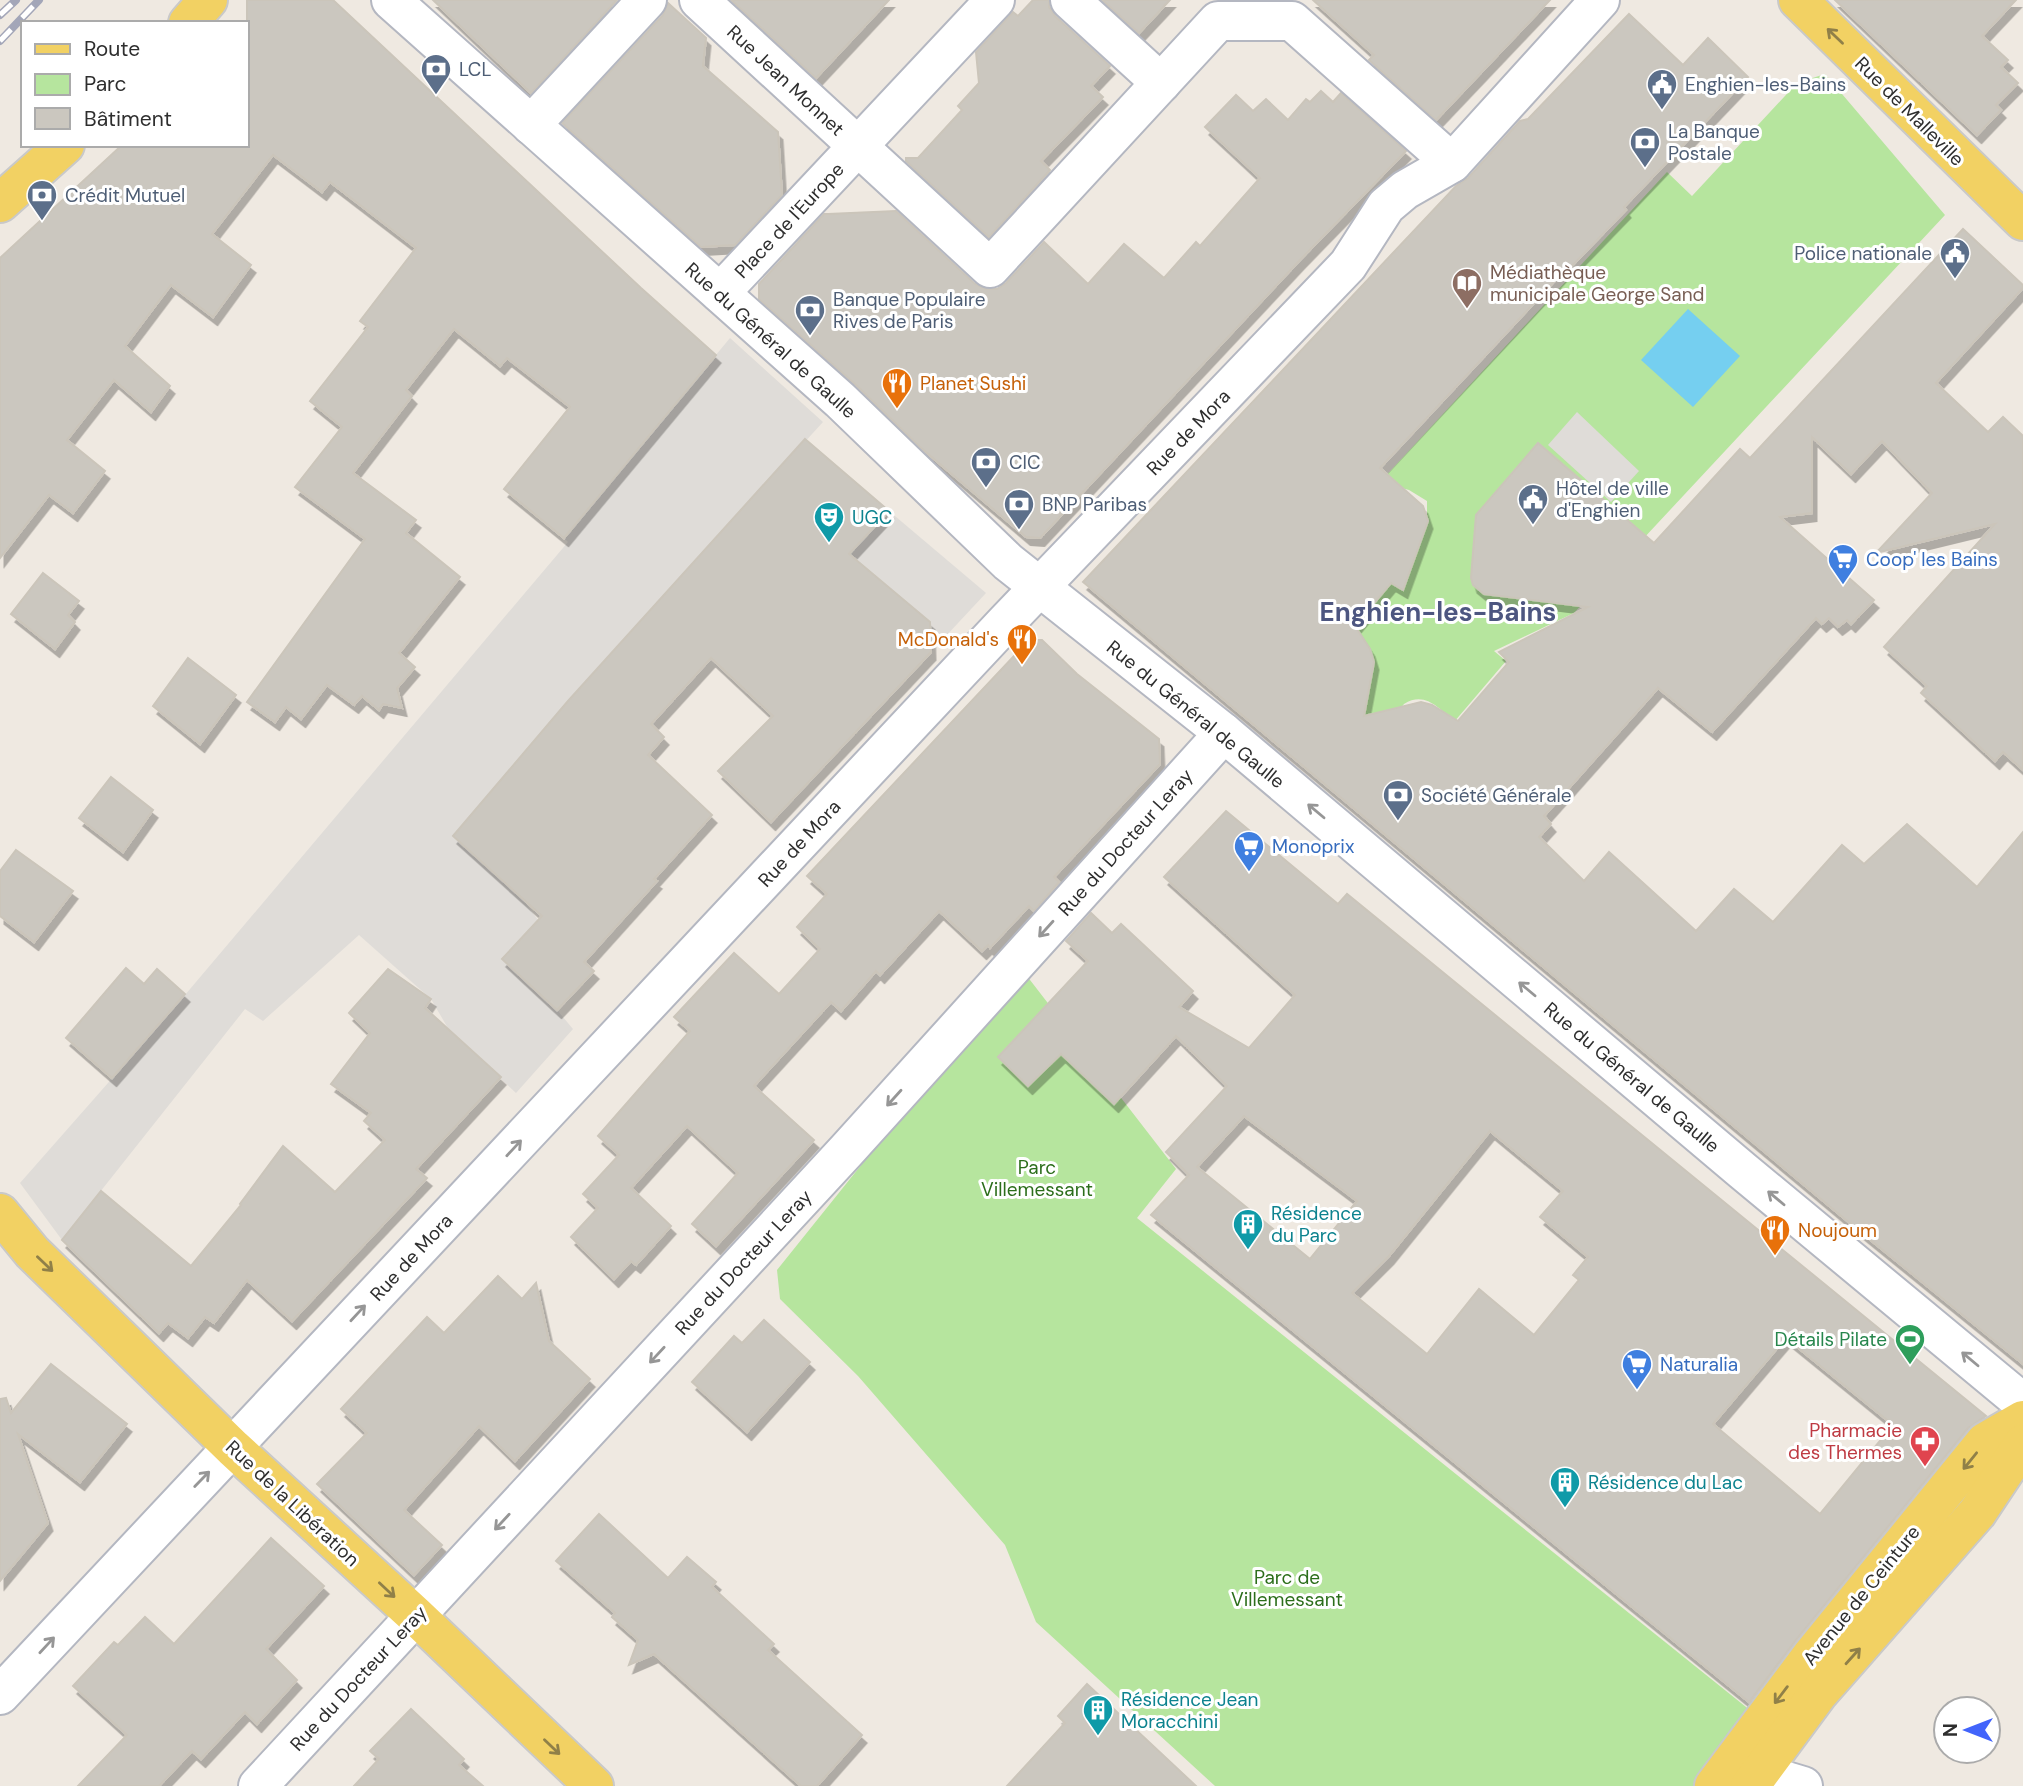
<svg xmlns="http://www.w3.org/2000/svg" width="2023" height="1786" font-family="'DM Sans',sans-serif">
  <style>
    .green { fill: #b6e59e }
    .plaza { fill: #dfdcd8 }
    .water { fill: #75cff0 }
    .building { fill: #cbc7bf; stroke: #cbc5ba; stroke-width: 2; fill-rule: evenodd; filter: url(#shadow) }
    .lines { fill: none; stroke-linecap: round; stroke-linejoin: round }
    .minor-casing { stroke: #b4b7c1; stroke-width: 42 }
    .major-casing { stroke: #c9c9c9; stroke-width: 42 }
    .minor { stroke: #fff; stroke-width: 38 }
    .major { stroke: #f2d163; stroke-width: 38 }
    .rail-casing { stroke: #a3a6b8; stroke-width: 8 }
    .rail { stroke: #fff; stroke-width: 5; stroke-dasharray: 16; stroke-linecap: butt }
    .oneway { stroke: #908048 }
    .oneway2 { stroke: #969696 }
    .labels { text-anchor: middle; stroke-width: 6; stroke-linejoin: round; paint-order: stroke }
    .service-label { font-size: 19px; fill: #4e5e75; stroke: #fff; text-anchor: start }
    .street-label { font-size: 19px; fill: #2e2e2e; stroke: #fff }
    .education-label { font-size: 19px; fill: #785e54; stroke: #fff; text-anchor: start }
    .food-label { font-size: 19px; fill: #c56008; stroke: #fff; text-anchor: start }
    .culture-label { font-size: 19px; fill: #0d838f; stroke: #fff; text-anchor: start }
    .shop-label { font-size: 19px; fill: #366cbe; stroke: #fff; text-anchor: start }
    .park-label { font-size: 19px; fill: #2c6e1b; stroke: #fff }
    .leisure-label { font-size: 19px; fill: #27864d; stroke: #fff; text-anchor: end }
    .health-label { font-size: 19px; fill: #be3a42; stroke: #fff; text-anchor: end }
    .district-label { font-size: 26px; font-weight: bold; fill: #4d5680; stroke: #fff }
  </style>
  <defs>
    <filter id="shadow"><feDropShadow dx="4.5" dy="8" stdDeviation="0" flood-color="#0004"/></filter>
  </defs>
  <rect width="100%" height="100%" fill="#efe9e1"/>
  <g class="green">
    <path d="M1825,74l120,141 -371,398 -80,38 12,10 -52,61c-15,-14 -29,-31 -50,-18l-70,87 40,-123 -4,-18 -19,-20 44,-51 8,7v4l24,-65v-24l-18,-11 -29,-8 287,-310 25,24 105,-113z"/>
    <polygon points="1020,967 1176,1169 1137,1218 1751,1711 1699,1786 1215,1786 1036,1622 1005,1545 858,1376 780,1299 777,1270"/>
  </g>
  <g class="plaza">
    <polygon points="730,338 823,422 584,684 518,893 538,920 502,959 557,1010 573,1029 516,1093 449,1030 431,999 359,935 263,1021 245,1009 62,1240 20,1183 174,1008 568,542 564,538"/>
    <polygon points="1577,412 1639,471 1611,502 1548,445"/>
    <polygon points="889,511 986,593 931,652 849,554"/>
  </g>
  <polygon class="water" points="1688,309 1740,356 1693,407 1641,360"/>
  <g class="building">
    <polygon points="247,0 333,0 641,288 716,355 564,538 504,489 570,407 507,358 500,366 454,329 406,390 412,396 353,473 416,520 406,533 460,577 399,653 415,667 397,688 402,708 383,704 379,710 362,696 354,705 327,685 301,719 286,707 275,722 247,702 365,539 295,487 342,427 310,401 368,327 360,321 416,248 330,182 322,192 273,155 212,234 251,265 213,317 171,285 125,346 170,386 151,412 114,380 67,440 105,471 73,513 49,495 0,558 0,258 122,145 247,145"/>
    <polygon points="433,0 617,0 531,93"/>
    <polygon points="731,0 889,0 816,78"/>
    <polygon points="1033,0 1049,0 1049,7 1055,16 1110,66 1091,86 1103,97 1041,161 1050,170 989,237 906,161 906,158 918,158 962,110 958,106 979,83 976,52 1013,12 1018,16"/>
    <polygon points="1102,0 1170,0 1139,33"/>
    <polygon points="1313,0 1550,0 1436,120 1369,60 1374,55"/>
    <polygon points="1835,0 2016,0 1982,36 2008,60 2001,67 2018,83 1996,105 2001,110 1977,135"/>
    <polygon points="668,3 706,38 703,66 778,132 782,195 735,245 701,247 562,123 663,15"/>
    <polygon points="1629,14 1683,65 1708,38 1748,77 1624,207 1626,210 1566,272 1564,271 1380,468 1423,506 1428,521 1403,590 1391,583 1355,626 1370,649 1374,662 1364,716 1421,702 1432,705 1458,721 1509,662 1499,652 1588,607 1484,594 1473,585 1471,578 1476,515 1538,443 1654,543 1740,449 1750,458 1963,229 2023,285 2023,288 1936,383 1988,432 2003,417 2023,436 2023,770 2003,752 1995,761 1921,693 1927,686 1884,647 1995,524 1876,553 1932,493 1882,441 1851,474 1812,437 1812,513 1780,517 1874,600 1851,624 1847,620 1838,627 1829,618 1822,624 1816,618 1712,732 1658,688 1544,816 1551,824 1539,837 1584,881 1609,852 1696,931 1734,889 1773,922 1842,845 1864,864 1907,824 1977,887 2023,832 2023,1364 1852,1225 1083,582 1456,186 1468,178 1520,121 1528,119"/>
    <polygon points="1321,91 1333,102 1341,93 1406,151 1300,260 1040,538 1026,537 920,447 855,384 759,299 759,284 824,214 828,214 896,211 975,284 986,289 997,289 1006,283 1044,242 1088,284 1124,244 1164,278 1196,242 1200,246 1260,178 1205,127 1236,95 1253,111 1266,99 1288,120 1306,99 1310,102"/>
    <polygon points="805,439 889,511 849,554 930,622 931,652 771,822 718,771 773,716 711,658 651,724 664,737 648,755 712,815 654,879 657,881 584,962 594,971 557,1010 502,959 542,916 453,836 568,701"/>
    <polygon points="43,573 79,601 68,615 75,622 55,649 11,614"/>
    <polygon points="1029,640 1042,640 1077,674 1159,739 1160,764 1054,877 1059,882 1034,911 1029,906 990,948 988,945 982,951 939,911 880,975 876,971 841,1011 831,1002 754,1086 814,1140 716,1246 692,1224 738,1173 687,1126 631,1188 671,1226 636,1265 631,1261 614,1279 571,1237 598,1208 583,1194 619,1155 598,1136 690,1031 674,1017 734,953 779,994 820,949 797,927 827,894 807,876"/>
    <polygon points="188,658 236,695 200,744 153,706"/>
    <polygon points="111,777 153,810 123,852 79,818"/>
    <path d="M1226,811l112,93 9,-10 639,522 -18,12 -173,213 -46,61 -598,-487 38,-40 -23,-23 61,-66 -51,-50 -62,68 -53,-50 -33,32 -30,-29 90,-96 -22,-20 25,-28 21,20 9,-9 72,67 -14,16 70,41 46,-53 -131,-118zM1244,1116l113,85 -47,58 -113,-92zM1490,1131l73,60 -23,26 48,40 -15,18 6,5 -45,55 -55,-46 -52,65 -75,-61 37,-37zM1786,1338l107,87 -73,89 -107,-90z"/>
    <polygon points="16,850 73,891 34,942 0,916 0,871"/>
    <polygon points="126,968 144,984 157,969 185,994 112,1078 66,1038"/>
    <polygon points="388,969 431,999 425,1008 501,1077 416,1169 427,1178 292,1321 247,1280 214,1323 205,1317 188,1338 168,1323 159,1333 62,1240 101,1191 191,1266 241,1205 240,1204 283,1146 335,1192 385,1140 364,1121 371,1113 331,1084 370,1033 349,1013"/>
    <polygon points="498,1276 522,1299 536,1283 549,1341 590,1379 515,1461 479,1426 404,1510 442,1545 414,1575 317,1484 367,1433 341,1409 427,1317 444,1333"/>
    <polygon points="764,1320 810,1362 747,1432 692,1382 734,1336 742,1343"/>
    <polygon points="51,1364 127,1424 80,1482 18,1434 48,1523 0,1581 0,1399 6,1398 11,1413"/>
    <polygon points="599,1514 668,1578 687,1557 716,1582 712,1587 774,1644 768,1650 862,1735 817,1786 801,1786 654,1654 629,1665 638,1640 612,1617 615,1613 556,1561"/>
    <polygon points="271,1538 324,1586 266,1649 297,1680 257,1724 245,1712 201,1759 192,1751 159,1786 78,1786 127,1735 73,1686 114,1642 118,1645 145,1617 174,1644"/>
    <polygon points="1087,1684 1196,1786 1007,1786 1065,1723 1058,1716"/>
    <polygon points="411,1709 464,1759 459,1765 483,1786 354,1786 379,1759 370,1751"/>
  </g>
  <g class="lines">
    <g class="minor-casing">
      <g id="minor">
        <polyline points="391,0 840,400 1008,562 1224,733 1743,1171 2023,1403"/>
        <polyline points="699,0 990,268 1218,21 1292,21 1452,163"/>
        <polyline points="1070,0 1161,83"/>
        <polyline points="531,125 647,0"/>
        <polyline points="720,293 995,0"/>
        <polyline points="0,1695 1005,623 1348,265 1386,206 1405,190 1452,163 1600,0"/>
        <polyline points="258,1786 847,1150 1224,733"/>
        <polyline points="1778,1786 1783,1780 1803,1786"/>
      </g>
    </g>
    <g class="major-casing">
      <g id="major">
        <polyline points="1798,0 2023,221"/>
        <polyline points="188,23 208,0"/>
        <polyline points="0,203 65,145"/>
        <polyline points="0,1213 32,1252 233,1448 416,1616 594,1786"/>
        <polyline points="1714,1786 1812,1655 1985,1442 2023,1420"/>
        <polyline points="1750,1786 1818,1694 1977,1513 2023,1444"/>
      </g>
    </g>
    <use href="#minor" class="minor"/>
    <use href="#major" class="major"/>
    <g class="rail-casing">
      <g id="rail">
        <polyline points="0,15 16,0"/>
        <polyline points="0,41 39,0"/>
      </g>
    </g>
    <use href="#rail" class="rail"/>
  </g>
  <defs><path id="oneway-shaft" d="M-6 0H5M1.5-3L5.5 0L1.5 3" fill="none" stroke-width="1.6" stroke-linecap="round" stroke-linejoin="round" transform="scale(1.75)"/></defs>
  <g class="oneway">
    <use href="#oneway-shaft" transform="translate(1835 36) rotate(-136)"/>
    <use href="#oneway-shaft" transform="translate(45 1264) rotate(44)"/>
    <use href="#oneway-shaft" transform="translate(1970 1461) rotate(129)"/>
    <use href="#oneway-shaft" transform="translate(387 1590) rotate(43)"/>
    <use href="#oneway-shaft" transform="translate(1853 1656) rotate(-48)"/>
    <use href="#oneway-shaft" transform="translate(1781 1695) rotate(127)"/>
    <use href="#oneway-shaft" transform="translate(552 1747) rotate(44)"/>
  </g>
  <g class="oneway2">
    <use href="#oneway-shaft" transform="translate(1316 811) rotate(-140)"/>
    <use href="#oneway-shaft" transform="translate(1046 929) rotate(132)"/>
    <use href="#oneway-shaft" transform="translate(1527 989) rotate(-140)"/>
    <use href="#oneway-shaft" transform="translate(894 1098) rotate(132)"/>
    <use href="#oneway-shaft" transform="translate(514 1148) rotate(-47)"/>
    <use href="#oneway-shaft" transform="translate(1776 1198) rotate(-140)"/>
    <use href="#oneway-shaft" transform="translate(358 1313) rotate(-47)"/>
    <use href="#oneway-shaft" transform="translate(657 1355) rotate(133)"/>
    <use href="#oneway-shaft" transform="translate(1970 1359) rotate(-140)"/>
    <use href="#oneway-shaft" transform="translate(202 1479) rotate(-46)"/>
    <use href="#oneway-shaft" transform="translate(502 1522) rotate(133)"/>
    <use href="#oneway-shaft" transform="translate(47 1645) rotate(-47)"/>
  </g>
  <defs>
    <g id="bank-pin" transform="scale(1.575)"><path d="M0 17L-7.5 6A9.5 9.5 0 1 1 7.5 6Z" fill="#5c6f8a" stroke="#fff"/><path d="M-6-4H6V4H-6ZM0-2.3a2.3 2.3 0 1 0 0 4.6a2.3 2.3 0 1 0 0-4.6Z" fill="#fff"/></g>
    <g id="civic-pin" transform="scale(1.575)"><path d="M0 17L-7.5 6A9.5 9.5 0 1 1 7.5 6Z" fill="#5c6f8a" stroke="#fff"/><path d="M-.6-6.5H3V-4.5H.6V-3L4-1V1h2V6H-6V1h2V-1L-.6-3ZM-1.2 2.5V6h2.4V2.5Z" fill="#fff"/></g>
    <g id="library-pin" transform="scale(1.575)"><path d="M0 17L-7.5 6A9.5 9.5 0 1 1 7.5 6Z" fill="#8d6e63" stroke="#fff"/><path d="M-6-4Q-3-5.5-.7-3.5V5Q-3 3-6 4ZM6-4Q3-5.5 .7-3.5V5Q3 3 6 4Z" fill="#fff"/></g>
    <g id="restaurant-pin" transform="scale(1.575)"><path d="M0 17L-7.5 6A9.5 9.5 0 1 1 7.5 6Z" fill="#e8710a" stroke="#fff"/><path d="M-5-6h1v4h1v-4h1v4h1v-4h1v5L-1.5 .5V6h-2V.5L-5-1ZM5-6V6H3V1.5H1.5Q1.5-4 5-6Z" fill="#fff"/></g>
    <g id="theatre-pin" transform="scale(1.575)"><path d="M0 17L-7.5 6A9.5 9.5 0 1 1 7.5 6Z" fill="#0f9aa8" stroke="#fff"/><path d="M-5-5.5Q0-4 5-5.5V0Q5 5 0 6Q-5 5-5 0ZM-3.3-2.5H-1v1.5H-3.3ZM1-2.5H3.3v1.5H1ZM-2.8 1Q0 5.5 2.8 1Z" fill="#fff"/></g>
    <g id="supermarket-pin" transform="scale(1.575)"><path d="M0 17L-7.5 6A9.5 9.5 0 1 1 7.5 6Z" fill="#3f7fe0" stroke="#fff"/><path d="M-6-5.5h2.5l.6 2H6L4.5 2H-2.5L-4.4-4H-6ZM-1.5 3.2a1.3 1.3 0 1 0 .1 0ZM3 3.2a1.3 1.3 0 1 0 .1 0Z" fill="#fff"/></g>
    <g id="building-pin" transform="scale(1.575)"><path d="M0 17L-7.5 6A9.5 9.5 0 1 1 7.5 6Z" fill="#0f9aa8" stroke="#fff"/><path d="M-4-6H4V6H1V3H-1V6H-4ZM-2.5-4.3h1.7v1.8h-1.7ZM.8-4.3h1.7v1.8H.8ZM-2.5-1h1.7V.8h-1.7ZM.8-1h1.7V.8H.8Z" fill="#fff"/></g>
    <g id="stadium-pin" transform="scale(1.575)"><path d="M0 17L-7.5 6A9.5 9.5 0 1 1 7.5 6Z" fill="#2e9e5b" stroke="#fff"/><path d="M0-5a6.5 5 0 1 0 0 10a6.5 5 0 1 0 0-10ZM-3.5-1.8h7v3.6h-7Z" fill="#fff"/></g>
    <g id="pharmacy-pin" transform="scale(1.575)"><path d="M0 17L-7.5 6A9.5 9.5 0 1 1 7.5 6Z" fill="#e0444e" stroke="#fff"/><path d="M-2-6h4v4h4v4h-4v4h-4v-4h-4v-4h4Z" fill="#fff"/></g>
  </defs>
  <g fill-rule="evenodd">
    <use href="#bank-pin" x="436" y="69"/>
    <use href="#civic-pin" x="1662" y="84"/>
    <use href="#bank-pin" x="1645" y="142"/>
    <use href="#bank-pin" x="42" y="195"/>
    <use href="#civic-pin" x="1955" y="253"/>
    <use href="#library-pin" x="1467" y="283"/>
    <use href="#bank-pin" x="810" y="310"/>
    <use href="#restaurant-pin" x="897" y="383"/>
    <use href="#bank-pin" x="986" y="462"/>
    <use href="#civic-pin" x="1533" y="499"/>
    <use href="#bank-pin" x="1019" y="504"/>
    <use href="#theatre-pin" x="829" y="517"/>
    <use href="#supermarket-pin" x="1843" y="559"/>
    <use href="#restaurant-pin" x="1022" y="639"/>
    <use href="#bank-pin" x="1398" y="795"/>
    <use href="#supermarket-pin" x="1249" y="846"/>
    <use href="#building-pin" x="1248" y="1224"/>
    <use href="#restaurant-pin" x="1775" y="1230"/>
    <use href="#stadium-pin" x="1910" y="1339"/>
    <use href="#supermarket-pin" x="1637" y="1364"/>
    <use href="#pharmacy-pin" x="1925" y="1441"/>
    <use href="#building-pin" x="1565" y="1482"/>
    <use href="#building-pin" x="1098" y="1710"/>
  </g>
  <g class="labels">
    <g class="service-label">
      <text x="459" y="76">LCL</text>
      <text x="1685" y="91">Enghien-les-Bains</text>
      <text x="1668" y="138">La Banque<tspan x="1668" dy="22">Postale</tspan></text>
      <text x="65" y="202">Crédit Mutuel</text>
      <text x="1932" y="260" text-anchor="end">Police nationale</text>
      <text x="833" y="306">Banque Populaire<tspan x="833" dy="22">Rives de Paris</tspan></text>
      <text x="1009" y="469">CIC</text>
      <text x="1556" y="495">Hôtel de ville<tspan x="1556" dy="22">d'Enghien</tspan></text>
      <text x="1042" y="511">BNP Paribas</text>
      <text x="1421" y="802">Société Générale</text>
    </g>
    <g class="street-label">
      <text transform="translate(786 80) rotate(43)" y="7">Rue Jean Monnet</text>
      <text transform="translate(1910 111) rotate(45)" y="7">Rue de Malleville</text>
      <text transform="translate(789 220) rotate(-47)" y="7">Place de l'Europe</text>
      <text transform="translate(771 340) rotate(42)" y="7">Rue du Général de Gaulle</text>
      <text transform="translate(1188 432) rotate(-46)" y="7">Rue de Mora</text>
      <text transform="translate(1196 714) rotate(39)" y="7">Rue du Général de Gaulle</text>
      <text transform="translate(1125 842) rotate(-48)" y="7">Rue du Docteur Leray</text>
      <text transform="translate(799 843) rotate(-47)" y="7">Rue de Mora</text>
      <text transform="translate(1632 1077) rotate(40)" y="7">Rue du Général de Gaulle</text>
      <text transform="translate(411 1257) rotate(-47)" y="7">Rue de Mora</text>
      <text transform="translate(743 1262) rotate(-47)" y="7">Rue du Docteur Leray</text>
      <text transform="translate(293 1503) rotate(43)" y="7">Rue de la Libération</text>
      <text transform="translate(1861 1595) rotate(-51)" y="7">Avenue de Ceinture</text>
      <text transform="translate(358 1678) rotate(-47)" y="7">Rue du Docteur Leray</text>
    </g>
    <g class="education-label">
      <text x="1490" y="279">Médiathèque<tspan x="1490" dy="22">municipale George Sand</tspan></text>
    </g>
    <g class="food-label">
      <text x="920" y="390">Planet Sushi</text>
      <text x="999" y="646" text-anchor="end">McDonald's</text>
      <text x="1798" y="1237">Noujoum</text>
    </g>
    <g class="culture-label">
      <text x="852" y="524">UGC</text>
      <text x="1271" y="1220">Résidence<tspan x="1271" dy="22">du Parc</tspan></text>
      <text x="1588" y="1489">Résidence du Lac</text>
      <text x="1121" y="1706">Résidence Jean<tspan x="1121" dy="22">Moracchini</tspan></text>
    </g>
    <g class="shop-label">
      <text x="1866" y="566">Coop' les Bains</text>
      <text x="1272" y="853">Monoprix</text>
      <text x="1660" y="1371">Naturalia</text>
    </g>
    <g class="park-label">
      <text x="1037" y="1174">Parc<tspan x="1037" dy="22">Villemessant</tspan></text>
      <text x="1287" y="1584">Parc de<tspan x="1287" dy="22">Villemessant</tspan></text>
    </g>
    <g class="leisure-label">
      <text x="1887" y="1346">Détails Pilate</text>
    </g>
    <g class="health-label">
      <text x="1902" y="1437">Pharmacie<tspan x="1902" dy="22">des Thermes</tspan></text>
    </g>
    <g class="district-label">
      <text x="1438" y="621">Enghien-les-Bains</text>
    </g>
  </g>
  <rect x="21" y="21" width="228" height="126" fill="#ffffff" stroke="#ababab" stroke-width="2"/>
  <rect x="35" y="44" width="35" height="10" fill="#f2d163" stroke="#ababab" stroke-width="2"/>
  <text x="84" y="56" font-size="21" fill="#2e2e2e">Route</text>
  <rect x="35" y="74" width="35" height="21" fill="#b6e59e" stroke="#ababab" stroke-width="2"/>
  <text x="84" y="91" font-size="21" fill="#2e2e2e">Parc</text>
  <rect x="35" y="108" width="35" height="21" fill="#cbc7bf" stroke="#ababab" stroke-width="2"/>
  <text x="84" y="126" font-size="21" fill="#2e2e2e">Bâtiment</text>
  <g transform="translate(1967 1730) rotate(270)"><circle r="33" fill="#ffffff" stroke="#ababab" stroke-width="2"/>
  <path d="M0-5L12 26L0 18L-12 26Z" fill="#4264fb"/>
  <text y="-10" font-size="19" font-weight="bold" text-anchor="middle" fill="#2e2e2e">N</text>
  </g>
</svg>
